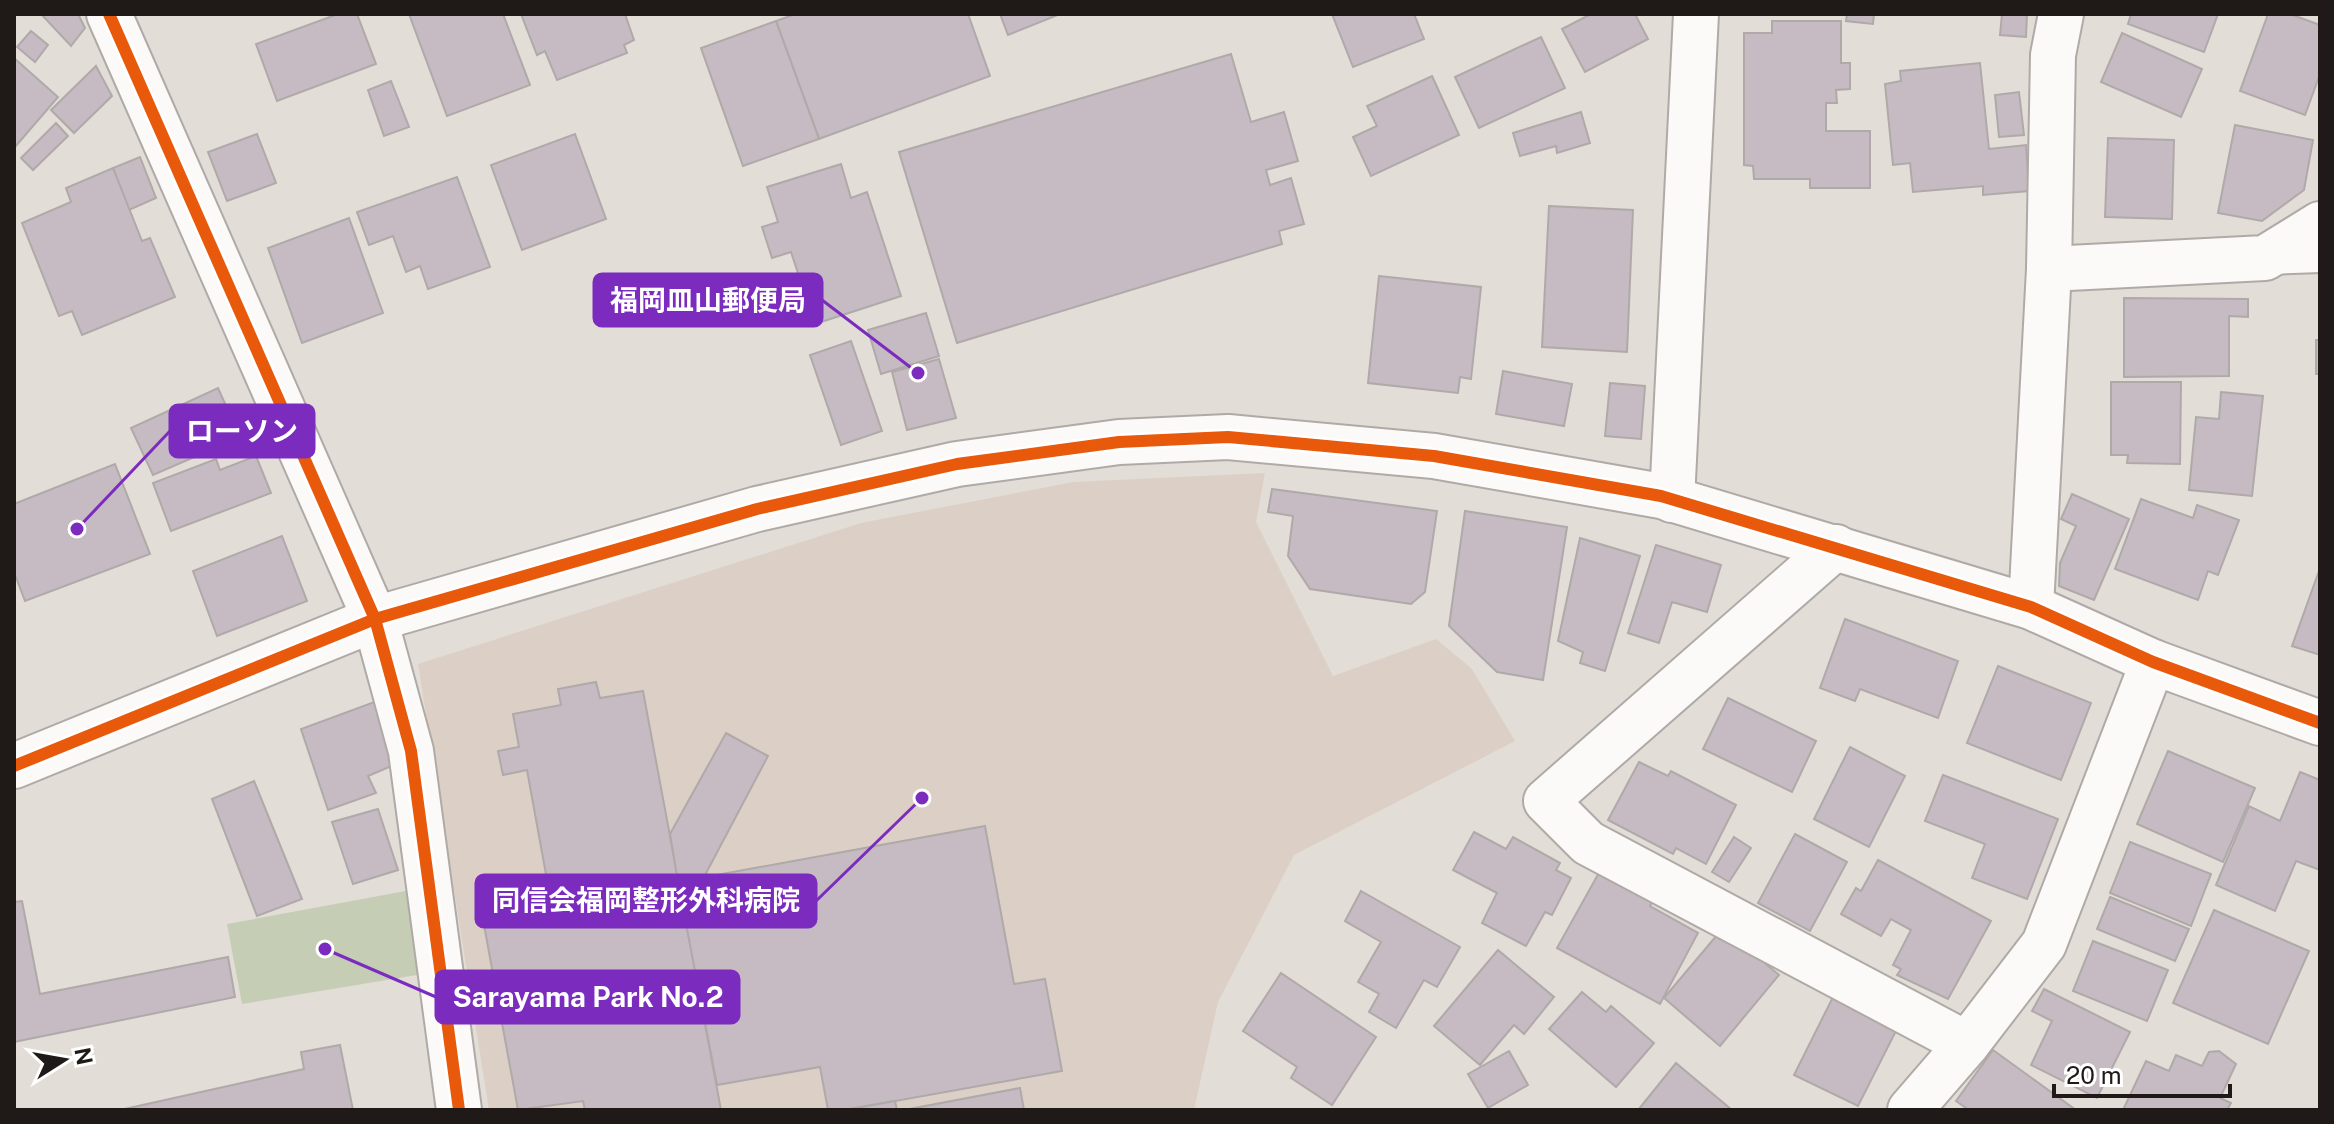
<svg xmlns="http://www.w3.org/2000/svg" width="2334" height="1124" font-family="'Public Sans','Noto Sans JP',sans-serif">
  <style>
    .built { fill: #dcd0c6 }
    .green { fill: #c5ceb5 }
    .building { fill: #c6bac3; stroke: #afaaa9; stroke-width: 2 }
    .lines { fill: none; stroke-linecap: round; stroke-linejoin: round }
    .service-casing { stroke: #afaaa6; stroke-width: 36 }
    .minor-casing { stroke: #afaaa6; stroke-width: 48 }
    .tertiary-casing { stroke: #afaaa6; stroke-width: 48 }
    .service { stroke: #fbfaf9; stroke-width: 32 }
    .minor { stroke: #fbfaf9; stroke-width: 44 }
    .tertiary { stroke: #fbfaf9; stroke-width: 44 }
    .cycleway-casing { stroke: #fff; stroke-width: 17 }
    .cycleway { stroke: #e8590c; stroke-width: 12 }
    .leader { fill: none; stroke: #7b2cbf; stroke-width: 3 }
    .callout-dot { fill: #7b2cbf; stroke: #fff; stroke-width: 3 }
    .callout { fill: #7b2cbf; stroke: #7b2cbf; stroke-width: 3 }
    .callout-label { font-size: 28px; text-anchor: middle; font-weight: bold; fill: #fff }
  </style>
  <rect width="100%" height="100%" fill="#e3ddd7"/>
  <polygon class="built" points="1265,473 1256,522 1333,676 1436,639 1472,669 1515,741 1294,855 1218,1002 1194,1110 489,1110 418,664 861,523 1073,482"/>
  <polygon class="green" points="411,890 423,974 242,1004 227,924"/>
  <g class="building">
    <polygon points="41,14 78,14 85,28 71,46"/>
    <polygon points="338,14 357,14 376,64 277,101 256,44"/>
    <polygon points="409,14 503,14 530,85 447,116"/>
    <polygon points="521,14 625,14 634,40 624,45 627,53 557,80 545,51 537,55"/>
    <polygon points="795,14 968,14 990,76 819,139 776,21"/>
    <polygon points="1000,14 1060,14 1008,35"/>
    <polygon points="1332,14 1414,14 1424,39 1353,67"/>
    <polygon points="1591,14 1635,14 1648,39 1585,72 1562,29"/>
    <polygon points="1847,14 1874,14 1873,24 1846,21"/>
    <polygon points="2002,14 2027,14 2026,37 2000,35"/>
    <polygon points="2131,14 2218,14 2204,52 2128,24"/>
    <polygon points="2268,14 2290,14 2320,25 2320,74 2305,115 2240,91"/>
    <polygon points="776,21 819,139 743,166 701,48"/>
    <polygon points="1772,21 1841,21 1841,63 1850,63 1850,89 1836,90 1837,103 1826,103 1826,131 1870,131 1870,188 1810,188 1810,179 1754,179 1753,166 1744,165 1744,33 1772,33"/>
    <polygon points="31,31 48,45 35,62 17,47"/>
    <polygon points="2122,33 2202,69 2181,117 2101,82"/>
    <polygon points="1541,37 1565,88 1479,128 1455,77"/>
    <polygon points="1231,54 1251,122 1284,112 1298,161 1266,170 1270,185 1291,178 1304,224 1279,231 1282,244 957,343 899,152"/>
    <polygon points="14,58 58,97 15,147 14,147"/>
    <polygon points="1980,63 1989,149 2026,145 2029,191 1983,195 1983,186 1913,192 1910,163 1893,165 1885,84 1901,81 1900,71"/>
    <polygon points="96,66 112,96 74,133 51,110"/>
    <polygon points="1432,76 1459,135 1371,176 1353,137 1377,126 1367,106"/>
    <polygon points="391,81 409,127 384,136 368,90"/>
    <polygon points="2019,92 2024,135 1999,137 1995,95"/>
    <polygon points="1581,112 1590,143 1557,153 1556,146 1520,156 1513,133"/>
    <polygon points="56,123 68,136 33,170 21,158"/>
    <polygon points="2235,125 2313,140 2304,190 2262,221 2218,213"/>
    <polygon points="257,134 276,183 227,201 208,152"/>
    <polygon points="575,134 606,219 522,250 491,165"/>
    <polygon points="2108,138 2174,140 2172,219 2105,217"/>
    <polygon points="140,157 156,198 129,210 113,168"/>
    <polygon points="841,164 851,198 867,192 901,296 815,324 791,252 772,258 762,227 778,222 767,187"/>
    <polygon points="113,168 142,241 150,238 175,297 82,335 72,311 59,316 22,223 71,202 66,188"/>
    <polygon points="457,177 490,267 428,289 420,266 406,272 393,236 369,245 357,212"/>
    <polygon points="1549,206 1633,210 1627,352 1542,347"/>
    <polygon points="349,218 383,313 302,343 268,248"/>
    <polygon points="1379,276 1481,287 1471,379 1460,377 1458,393 1368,383"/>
    <polygon points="2124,298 2248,299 2248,317 2229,316 2229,376 2124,377"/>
    <polygon points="926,313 939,356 881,374 868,330"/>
    <rect x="2316" y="340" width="4" height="34"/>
    <polygon points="851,341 882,431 841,445 810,355"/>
    <polygon points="939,359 956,418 907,430 892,372"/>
    <polygon points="1503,371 1572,384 1564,426 1496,414"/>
    <polygon points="2111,382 2181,382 2180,464 2127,463 2128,455 2111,455"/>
    <polygon points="1610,383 1645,386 1641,439 1605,436"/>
    <polygon points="218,388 231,417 203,429 213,449 153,475 131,428"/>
    <polygon points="2221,392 2263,396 2252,496 2189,490 2196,417 2219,419"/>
    <polygon points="256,456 271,493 171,531 153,483 216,459 220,470"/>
    <polygon points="115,464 150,554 25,601 14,572 14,504"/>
    <polygon points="1272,489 1437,511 1425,592 1411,604 1310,589 1288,556 1293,516 1268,512"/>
    <polygon points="2072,494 2129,519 2094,600 2059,586 2060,563 2076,526 2061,519"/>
    <polygon points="2141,499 2193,518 2197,505 2239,520 2218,575 2208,571 2198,600 2115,569"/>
    <polygon points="1465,511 1567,527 1543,680 1497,672 1449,626"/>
    <polygon points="282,536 307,601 217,636 193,571"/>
    <polygon points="1580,538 1640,556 1605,671 1580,663 1583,652 1558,641"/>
    <polygon points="1656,545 1721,565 1707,612 1672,602 1659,643 1628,633"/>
    <polygon points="2320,568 2320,655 2292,646"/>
    <polygon points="1845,619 1958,661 1938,718 1860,689 1855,701 1820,688"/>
    <polygon points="1998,666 2091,703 2061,780 1967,743"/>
    <polygon points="596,682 600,698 643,691 721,1110 585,1110 583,1101 518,1110 484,925 553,913 527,770 503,775 498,751 519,747 513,714 561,705 558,689"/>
    <polygon points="1728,698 1816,741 1792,792 1703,749"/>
    <polygon points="377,701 394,765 368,776 376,793 328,810 301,729"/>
    <polygon points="726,733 768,756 704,877 678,882 670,834"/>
    <polygon points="1850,747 1905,776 1869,847 1814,819"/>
    <polygon points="2168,751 2255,788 2223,862 2137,824"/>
    <polygon points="1639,762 1668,776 1671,771 1736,805 1706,864 1676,848 1673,854 1608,820"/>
    <polygon points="2300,772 2320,780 2320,870 2296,861 2275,911 2216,885 2249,806 2280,821"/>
    <polygon points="1943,775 2058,819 2027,899 1972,878 1985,844 1925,821"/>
    <polygon points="254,781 302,899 257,916 212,799"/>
    <polygon points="378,809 398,870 353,884 332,822"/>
    <polygon points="985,826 1014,984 1045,979 1062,1071 845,1110 828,1110 820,1067 717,1085 678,882"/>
    <polygon points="1474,832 1506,849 1513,837 1560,863 1556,870 1571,878 1552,915 1545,912 1526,946 1482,923 1497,893 1453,870"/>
    <polygon points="1795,834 1847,862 1810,931 1758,903"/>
    <polygon points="1734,837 1751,848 1729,882 1712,872"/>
    <polygon points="2130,842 2211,874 2191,926 2110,893"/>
    <polygon points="1878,860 1991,921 1948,999 1897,975 1901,969 1893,965 1911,930 1891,919 1881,936 1841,914 1856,888 1861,891"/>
    <polygon points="1601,869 1654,898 1650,906 1698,933 1660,1004 1557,948"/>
    <polygon points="1361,891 1460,947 1437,987 1424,980 1396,1028 1369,1012 1379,994 1358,982 1381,942 1345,921"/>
    <polygon points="2110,897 2189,929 2175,961 2097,929"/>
    <polygon points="22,901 40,994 228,957 235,997 14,1042 14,902"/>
    <polygon points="2214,910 2309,951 2268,1044 2173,1003"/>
    <polygon points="1723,928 1779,975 1720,1046 1664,998"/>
    <polygon points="2093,941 2168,970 2147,1021 2073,991"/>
    <polygon points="1498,950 1554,997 1524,1034 1514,1025 1480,1065 1434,1026"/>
    <polygon points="1281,973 1376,1037 1332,1105 1291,1078 1297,1067 1243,1031"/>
    <polygon points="2044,989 2130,1032 2097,1098 2031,1065 2052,1021 2032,1011"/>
    <polygon points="1582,992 1606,1012 1611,1006 1654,1043 1616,1087 1549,1029"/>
    <polygon points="1834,995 1898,1027 1858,1106 1794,1075"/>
    <polygon points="340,1045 353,1110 120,1110 304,1069 301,1052"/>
    <polygon points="1993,1050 2076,1110 1969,1110 1956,1101"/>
    <polygon points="1509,1051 1528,1085 1488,1108 1468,1074"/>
    <polygon points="2219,1051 2236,1064 2220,1098 2231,1103 2227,1110 2123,1110 2146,1061 2169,1071 2176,1055 2202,1066 2209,1052"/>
    <polygon points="1676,1063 1732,1110 1638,1110"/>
    <polygon points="1020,1088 1024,1110 904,1110"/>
    <polygon points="895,1101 897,1110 845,1110"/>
  </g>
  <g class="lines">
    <g class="service-casing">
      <polyline id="service" points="2267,258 2320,256"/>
    </g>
    <g class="minor-casing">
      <g id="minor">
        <polyline points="109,14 375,619 411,751 459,1110"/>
        <polyline points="2049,269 2265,258 2320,224"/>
        <polyline points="1672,500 1696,14"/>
        <polyline points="1836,547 1546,801 1588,843 1967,1044"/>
        <polyline points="2031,607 2049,269 2053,55 2061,14"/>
        <polyline points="1910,1110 1967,1044 2044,944 2153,662"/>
      </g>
    </g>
    <g class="tertiary-casing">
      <polyline id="tertiary" points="14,766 375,619 757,509 957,464 1119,442 1228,437 1434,456 1661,496 2031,607 2153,662 2320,723"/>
    </g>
    <use href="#service" class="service"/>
    <use href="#minor" class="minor"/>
    <use href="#tertiary" class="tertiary"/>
    <g class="cycleway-casing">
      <g id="cycleway">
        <polyline points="109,14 375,619 411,751 459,1110"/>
        <polyline points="14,766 375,619 757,509 957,464 1119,442 1228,437 1434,456 1661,496 2031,607 2153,662 2320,723"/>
      </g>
    </g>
    <use href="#cycleway" class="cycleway"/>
  </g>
  <path class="leader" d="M918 373L822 300M77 529L170 431M922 798L816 901M325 949L436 997"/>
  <g class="callout-dot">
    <circle cx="918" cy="373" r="8"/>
    <circle cx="77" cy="529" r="8"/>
    <circle cx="922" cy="798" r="8"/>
    <circle cx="325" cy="949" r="8"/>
  </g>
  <g class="callout">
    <rect x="594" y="274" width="228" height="52" rx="8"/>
    <rect x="170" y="405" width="144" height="52" rx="8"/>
    <rect x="476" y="875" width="340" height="52" rx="8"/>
    <rect x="436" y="971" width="303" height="52" rx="8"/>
  </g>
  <g class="callout-label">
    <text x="708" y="310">福岡皿山郵便局</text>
    <text x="242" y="441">ローソン</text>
    <text x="646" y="910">同信会福岡整形外科病院</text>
    <text x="588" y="1007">Sarayama Park No.2</text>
  </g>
  <rect width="2334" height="1124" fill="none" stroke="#1f1a17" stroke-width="32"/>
  <g transform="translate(64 1060) rotate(79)" stroke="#ffffff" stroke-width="6" paint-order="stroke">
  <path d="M0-6L14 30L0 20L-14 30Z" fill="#1f1a17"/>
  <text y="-12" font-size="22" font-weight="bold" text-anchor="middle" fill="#1f1a17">N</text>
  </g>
  <path d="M2054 1084v12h176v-12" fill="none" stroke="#1f1a17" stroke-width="4"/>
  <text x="2066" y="1084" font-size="24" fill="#1f1a17" stroke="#ffffff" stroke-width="6" paint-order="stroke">20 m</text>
</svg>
